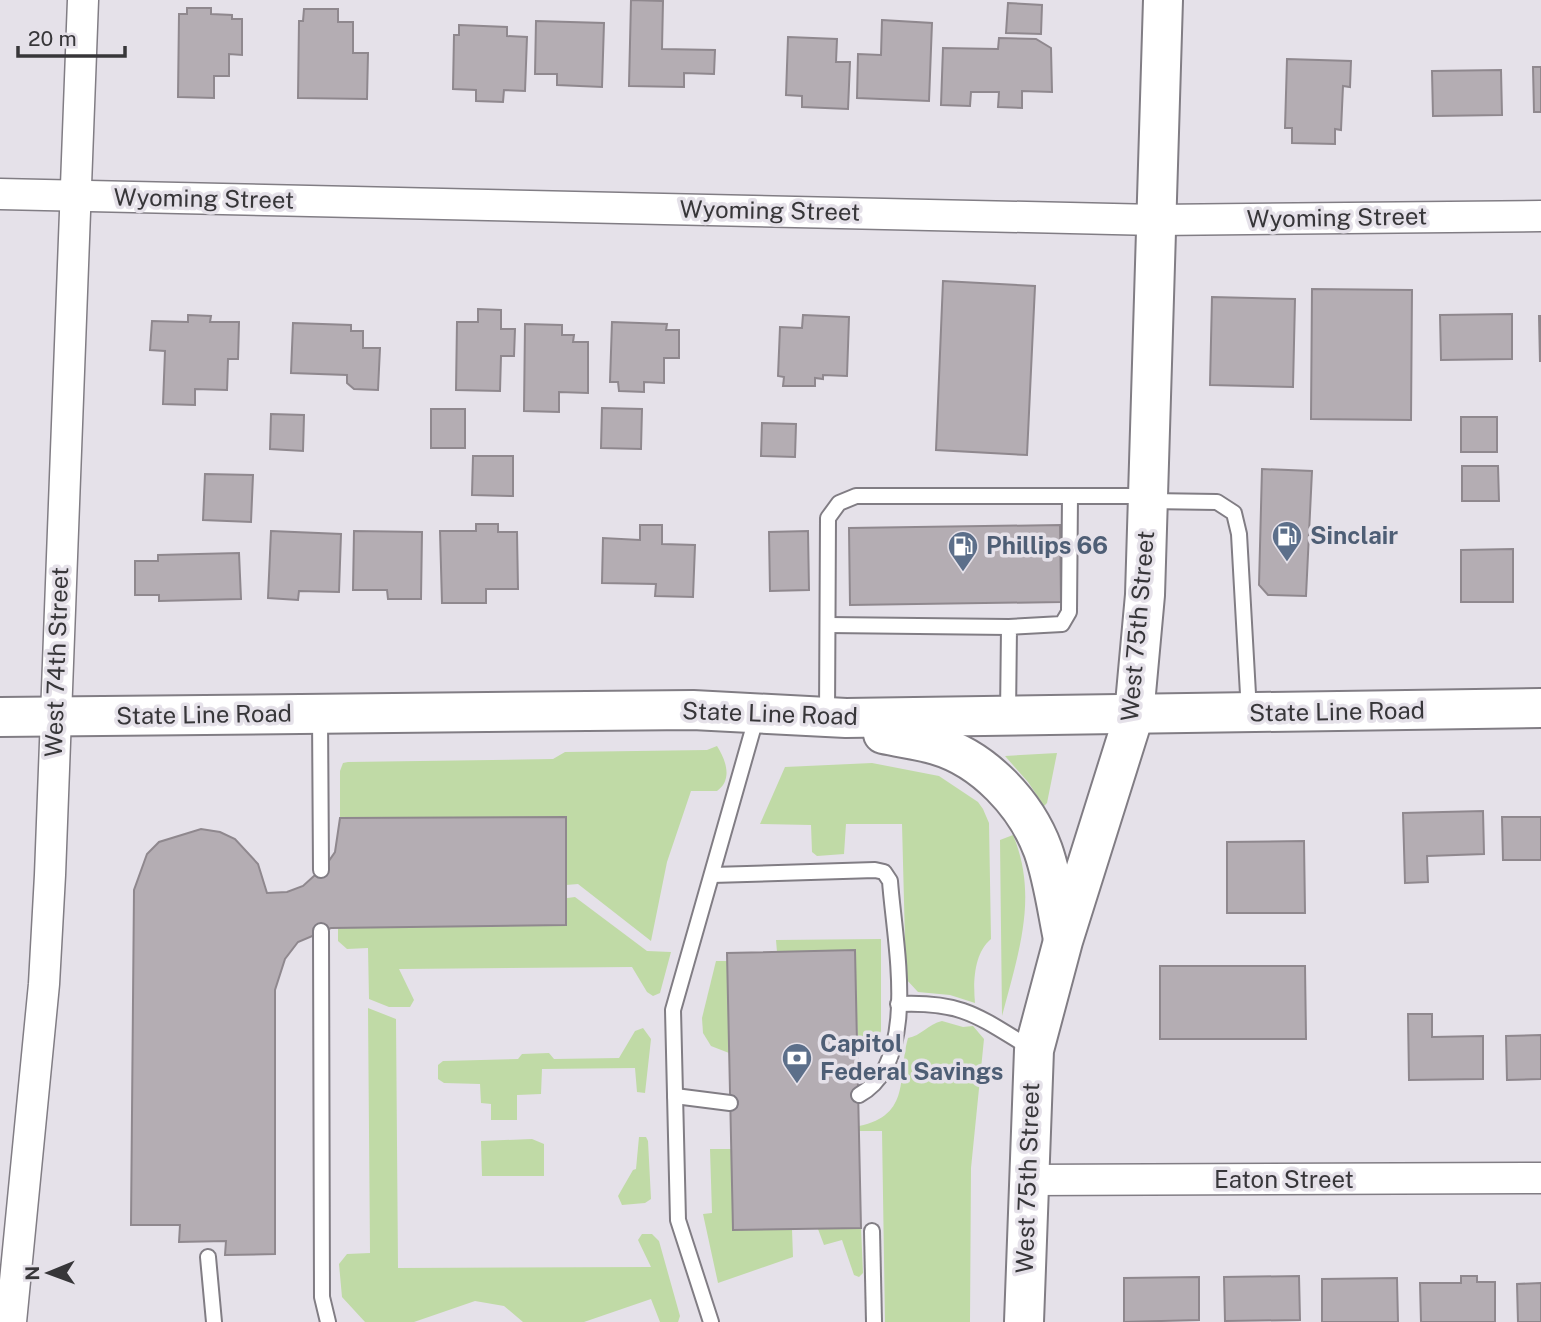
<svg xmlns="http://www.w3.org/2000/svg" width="1541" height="1322" font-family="'Public Sans',sans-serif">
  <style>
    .green { fill: #c0daa6 }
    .building { fill: #b4adb3; stroke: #8f888e; stroke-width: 2 }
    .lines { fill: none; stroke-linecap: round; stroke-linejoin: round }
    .lane-casing { stroke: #817d84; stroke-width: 18 }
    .street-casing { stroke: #817d84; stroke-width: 33 }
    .secondary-casing { stroke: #817d84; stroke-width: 42 }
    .lane { stroke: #fff; stroke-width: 14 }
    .street { stroke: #fff; stroke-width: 30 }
    .secondary { stroke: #fff; stroke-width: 38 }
    .labels { text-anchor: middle; stroke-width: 7; stroke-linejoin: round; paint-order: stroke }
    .street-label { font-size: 24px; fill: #373639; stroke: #e5e1e9 }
    .service-label { font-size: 24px; font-weight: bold; fill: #4e5e75; stroke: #e5e1e9; text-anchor: start }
  </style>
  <rect width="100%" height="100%" fill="#e5e1e9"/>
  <g class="green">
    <path d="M717,746c9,14 16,34 0,45h-26l-24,71 -16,79 -73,-57 -12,1 -1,-68 -225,1v-47l3,-8 5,-1 205,-3 12,-7 142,-2z"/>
    <polygon points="1057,753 1047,803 1044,806 1028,782 1005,756"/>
    <path d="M872,763l67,13 39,26 5,7 6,14 2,116c-17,14 -18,43 -16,64l-25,-8 -32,-3 -12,-13 -4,-155h-56l-2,30 -27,2 -5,-4 -1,-27 -51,-1 25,-57z"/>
    <path d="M1013,835c26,62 5,119 -11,181l-2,-176z"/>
    <polygon points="575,897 647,951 671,952 660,993 653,996 647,992 632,967 399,969 414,1000 410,1007 389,1007 369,999 368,948 347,949 338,941 338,928"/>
    <polygon points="881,939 881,1031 875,1044 858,1053 855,950 777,952 776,940"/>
    <polygon points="716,961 727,961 729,1053 711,1046 703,1033 702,1018"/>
    <polygon points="368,1008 396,1019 398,1268 651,1267 638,1240 642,1234 652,1234 659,1241 680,1316 678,1322 660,1322 651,1299 584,1322 523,1322 504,1306 475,1301 414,1322 365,1322 342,1297 339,1264 347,1254 370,1253"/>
    <path d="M942,1021l21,6 10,-1 11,13 -13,129 -1,154h-85l-3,-191h-23v-5c53,-11 38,-49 49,-88 13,-2 20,-14 34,-17z"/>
    <polygon points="643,1028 651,1039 645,1093 637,1092 635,1068 542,1069 541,1094 517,1095 517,1120 491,1120 491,1104 481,1103 480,1084 444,1083 438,1079 438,1065 443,1061 518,1059 522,1054 549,1053 554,1059 619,1058 635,1031"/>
    <polygon points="639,1137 646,1137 648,1141 651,1199 645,1203 622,1205 618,1196 633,1170 636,1169"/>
    <polygon points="532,1139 544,1144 544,1176 482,1176 481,1141"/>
    <polygon points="710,1149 731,1149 733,1230 792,1229 793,1257 718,1283 703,1214 712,1213"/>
    <polygon points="861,1228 863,1273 859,1277 854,1275 842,1240 824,1245 818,1229"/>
  </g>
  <g class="building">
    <polygon points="631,0 663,1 662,49 715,50 714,74 684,73 684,87 629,86"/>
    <polygon points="1008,3 1042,5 1041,34 1006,33"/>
    <polygon points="187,8 211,8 211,14 232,15 232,19 242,19 242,55 229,54 229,76 214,76 214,98 178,97 179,14 187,14"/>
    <polygon points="304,9 338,9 338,22 353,22 353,53 368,53 367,99 298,98 299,21 303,21"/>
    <polygon points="882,20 932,23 929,101 857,98 858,54 881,55"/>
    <polygon points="536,21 604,23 602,87 557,85 557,74 535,74"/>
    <polygon points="459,25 507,27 507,36 527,37 525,91 504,90 503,102 476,101 476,90 453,89 454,35 459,35"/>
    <polygon points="788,37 837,39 836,62 850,62 848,109 802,107 802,96 786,95"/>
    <polygon points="999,38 1036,39 1051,48 1052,92 1022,91 1022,108 998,107 999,92 971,92 970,106 941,105 943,48 998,49"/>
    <polygon points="1287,59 1351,61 1350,87 1343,86 1341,130 1335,129 1335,144 1292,143 1292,128 1285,128"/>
    <polygon points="1533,67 1541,67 1541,112 1534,112"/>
    <polygon points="1501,70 1502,115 1433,116 1432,71"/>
    <polygon points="943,281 1035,286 1027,455 936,450"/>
    <polygon points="1312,289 1412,290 1411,420 1311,419"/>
    <polygon points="1212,297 1295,299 1293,387 1210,385"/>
    <polygon points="478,309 501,310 501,329 515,329 514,356 501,356 500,391 456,390 457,322 478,322"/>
    <polygon points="1512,314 1512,359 1441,360 1440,315"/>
    <polygon points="188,315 211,316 210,322 239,322 238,359 228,359 227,390 195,389 195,405 163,404 165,351 150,350 152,321 188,322"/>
    <polygon points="803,315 849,317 847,376 823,375 823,379 815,378 815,386 783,386 784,377 778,376 780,327 802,328"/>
    <polygon points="1539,316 1541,316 1541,361 1540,361"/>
    <polygon points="612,322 667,324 666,330 679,330 679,358 664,358 664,383 644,382 644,392 619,391 618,382 610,382"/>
    <polygon points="293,323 351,325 351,331 363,331 363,348 380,348 378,390 354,389 347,383 347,375 291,373"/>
    <polygon points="525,324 562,325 562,335 574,335 573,342 588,342 588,393 559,392 559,412 524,411"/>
    <polygon points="602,408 642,409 641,449 601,448"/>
    <rect x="431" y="409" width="34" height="39"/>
    <polygon points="271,414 304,415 303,451 270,449"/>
    <rect x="1461" y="417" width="36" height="35"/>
    <polygon points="762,423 796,424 795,457 761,456"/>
    <polygon points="473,456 513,456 513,496 472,495"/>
    <polygon points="1462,466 1498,466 1499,501 1462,501"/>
    <polygon points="1262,469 1312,471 1306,596 1268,595 1259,585"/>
    <polygon points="205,474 253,475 251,522 203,520"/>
    <polygon points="476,524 498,524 498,532 517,532 518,589 486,589 486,603 442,603 440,531 476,531"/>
    <polygon points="640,525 662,525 662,544 695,545 693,597 655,596 656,584 602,583 603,538 640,540"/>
    <polygon points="1060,525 1061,602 850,605 849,528"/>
    <polygon points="271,531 341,534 339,592 299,591 298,600 268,598"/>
    <polygon points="354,531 422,532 421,599 388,599 387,590 353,590"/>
    <polygon points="808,531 809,590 770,591 769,532"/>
    <polygon points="1513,549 1513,602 1461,602 1461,550"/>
    <polygon points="239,553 241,599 159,601 159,595 135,595 135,561 158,561 158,555"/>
    <polygon points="1483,811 1484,854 1427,856 1428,882 1405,883 1403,813"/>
    <polygon points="566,817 566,925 331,928 298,942 285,959 275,990 275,1254 225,1255 226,1241 179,1242 180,1225 131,1225 134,890 147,854 159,842 201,829 220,832 235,839 258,864 267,893 287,892 303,886 326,865 335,852 340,818"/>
    <polygon points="1502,817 1541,817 1541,860 1503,860"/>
    <polygon points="1304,841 1305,913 1227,913 1227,842"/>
    <polygon points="855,950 861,1228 733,1230 727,953"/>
    <polygon points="1160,966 1305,966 1306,1039 1160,1039"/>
    <polygon points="1408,1014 1432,1014 1432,1037 1483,1036 1483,1079 1409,1080"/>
    <polygon points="1541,1035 1541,1079 1507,1080 1506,1036"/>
    <polygon points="1299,1276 1300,1320 1225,1321 1224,1277"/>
    <polygon points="1461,1276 1477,1276 1477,1282 1495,1282 1495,1322 1421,1322 1420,1283 1461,1283"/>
    <polygon points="1199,1277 1199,1320 1124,1322 1124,1278"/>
    <polygon points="1397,1278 1398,1322 1322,1322 1322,1279"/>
    <polygon points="1541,1283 1541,1322 1518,1322 1517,1284"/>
  </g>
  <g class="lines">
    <g class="lane-casing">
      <g id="lane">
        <polyline points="1149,501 1217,502 1234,513 1239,534 1249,712"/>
        <polyline points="828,625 1009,627"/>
        <polyline points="320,714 321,870"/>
        <polyline points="827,715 828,518 839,503 856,496 1147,496"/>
        <polyline points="1008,715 1009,627 1062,624 1069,612 1070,496"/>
        <path d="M712,875l163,-5 9,2 6,9c4,59 31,181 -31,214"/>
        <polyline points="321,931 322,1297 328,1322"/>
        <path d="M898,1004c65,-3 81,13 134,45"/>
        <polyline points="675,1096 730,1103"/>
        <polyline points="872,1231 874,1322"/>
        <polyline points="208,1257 214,1322"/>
        <polyline points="711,1322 678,1220 673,1010 757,715"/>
      </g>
    </g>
    <g class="street-casing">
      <g id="street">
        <polyline points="0,194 1156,220 1541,216"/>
        <polyline points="1027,1180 1541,1178"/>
        <polyline points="11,1322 44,984 50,875 83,0"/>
      </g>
    </g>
    <g class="secondary-casing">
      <g id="secondary">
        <polyline points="0,717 693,710 846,718 1541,708"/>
        <path d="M883,734c18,4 36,6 53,11 48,14 90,59 107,105 10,28 14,60 20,89"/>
        <polyline points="1024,1322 1034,1050 1063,941 1134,715 1145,595 1163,0"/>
      </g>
    </g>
    <use href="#lane" class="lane"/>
    <use href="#street" class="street"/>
    <use href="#secondary" class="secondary"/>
  </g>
  <defs>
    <g id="fuel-pin" transform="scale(1.575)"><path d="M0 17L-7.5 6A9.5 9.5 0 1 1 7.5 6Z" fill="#5c6f8a" stroke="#e5e1e9"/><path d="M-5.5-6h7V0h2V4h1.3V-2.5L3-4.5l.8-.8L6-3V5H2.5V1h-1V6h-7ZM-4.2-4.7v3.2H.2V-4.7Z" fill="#fff"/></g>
    <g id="bank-pin" transform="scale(1.575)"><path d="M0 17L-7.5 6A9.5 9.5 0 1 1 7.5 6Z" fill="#5c6f8a" stroke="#e5e1e9"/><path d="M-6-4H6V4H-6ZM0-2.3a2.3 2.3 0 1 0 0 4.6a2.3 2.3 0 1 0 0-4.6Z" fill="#fff"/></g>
  </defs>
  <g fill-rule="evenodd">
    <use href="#fuel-pin" x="1287" y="536"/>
    <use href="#fuel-pin" x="963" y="546"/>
    <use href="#bank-pin" x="797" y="1058"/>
  </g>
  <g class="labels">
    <g class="street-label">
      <text transform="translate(204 199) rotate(1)" y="8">Wyoming Street</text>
      <text transform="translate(770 211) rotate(1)" y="8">Wyoming Street</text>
      <text transform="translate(1337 218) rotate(-1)" y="8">Wyoming Street</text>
      <text transform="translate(1138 626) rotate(-85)" y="8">West 75th Street</text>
      <text transform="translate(57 662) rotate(-88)" y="8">West 74th Street</text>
      <text transform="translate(1337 712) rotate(-1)" y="8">State Line Road</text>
      <text transform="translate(770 714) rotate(2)" y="8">State Line Road</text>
      <text transform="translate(204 715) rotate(-1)" y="8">State Line Road</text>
      <text transform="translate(1028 1178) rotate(-88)" y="8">West 75th Street</text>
      <text x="1284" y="1188">Eaton Street</text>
    </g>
    <g class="service-label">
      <text x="1310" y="544">Sinclair</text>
      <text x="986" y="554">Phillips 66</text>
      <text x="820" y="1052">Capitol<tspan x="820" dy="28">Federal Savings</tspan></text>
    </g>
  </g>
  <g transform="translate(49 1273) rotate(269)" stroke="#e5e1e9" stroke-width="5" paint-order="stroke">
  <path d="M0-5L12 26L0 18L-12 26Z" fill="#373639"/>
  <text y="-10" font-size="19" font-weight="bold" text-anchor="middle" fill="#373639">N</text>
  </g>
  <path d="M18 46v10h107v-10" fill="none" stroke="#373639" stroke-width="3.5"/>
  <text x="28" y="46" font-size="21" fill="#373639" stroke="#e5e1e9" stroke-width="5" paint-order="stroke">20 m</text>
</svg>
